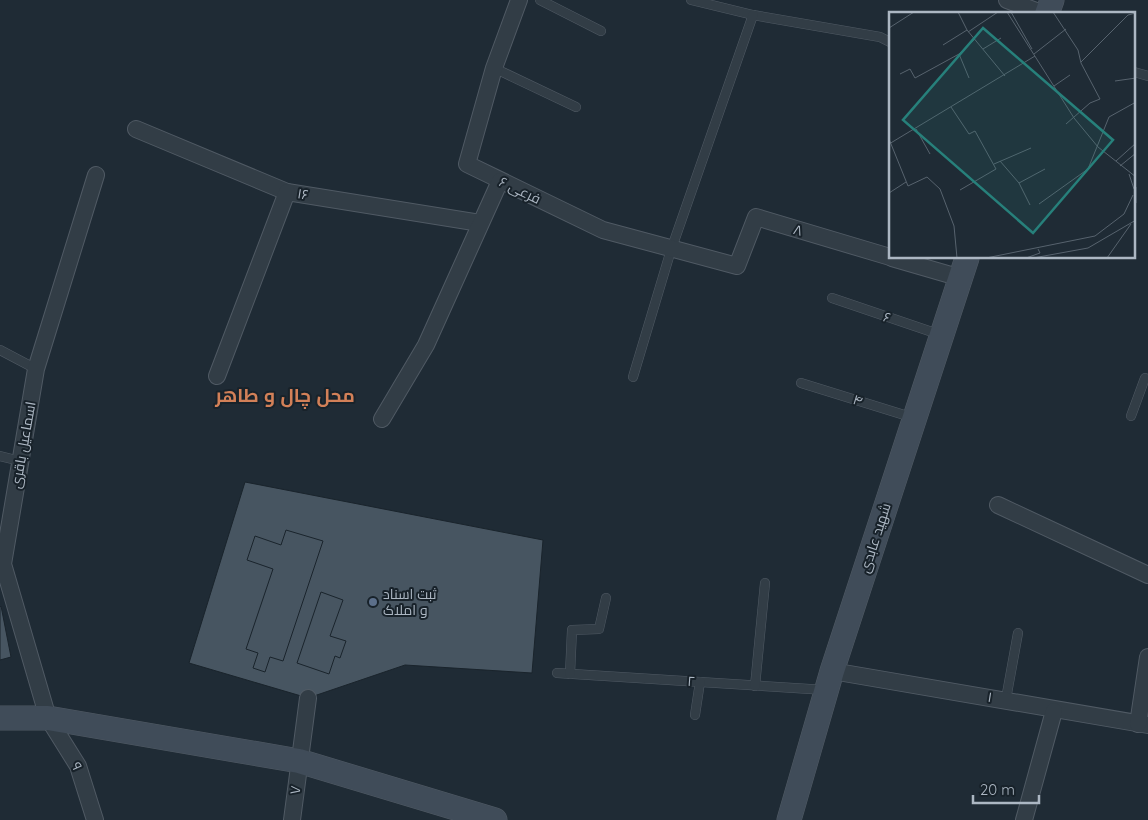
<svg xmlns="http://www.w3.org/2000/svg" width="1148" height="820" font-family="Quicksand,Cairo,sans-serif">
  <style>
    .building { fill: #475561; stroke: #1a242c }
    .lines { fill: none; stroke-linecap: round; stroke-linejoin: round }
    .service-casing { stroke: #505a64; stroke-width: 10 }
    .minor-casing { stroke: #505a64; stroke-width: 18 }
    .secondary-casing { stroke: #505a64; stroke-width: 25 }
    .service { stroke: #323d46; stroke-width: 9 }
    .minor { stroke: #323d46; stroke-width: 16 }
    .secondary { stroke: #404c59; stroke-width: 24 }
    .service-dot { fill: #5c6f8a; stroke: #18222a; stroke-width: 2 }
    .labels { text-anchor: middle; stroke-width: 4; stroke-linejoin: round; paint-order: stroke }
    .street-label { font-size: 14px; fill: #acb7c3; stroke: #18222a }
    .poi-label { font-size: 14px; fill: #acb7c3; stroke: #18222a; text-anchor: start }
    .district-label { font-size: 19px; font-weight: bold; fill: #d28058; stroke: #18222a }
    .inset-road { fill: none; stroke: #57636e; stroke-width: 1 }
    .view { fill: #27807b; fill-opacity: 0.15; stroke: #27807b; stroke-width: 2.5 }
    .inset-edge { fill: none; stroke: #acb7c3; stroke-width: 2.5 }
  </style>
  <rect width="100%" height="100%" fill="#1f2b35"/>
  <g class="building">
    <polygon points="245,482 543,540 532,673 405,665 308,698 189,663"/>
    <polygon points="286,530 323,541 283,661 270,657 265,672 253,668 258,653 246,649 273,569 247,560 255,536 281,545"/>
    <polygon points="321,592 343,600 330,636 346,641 340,658 335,656 329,674 297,663"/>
    <polygon points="1,606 11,657 0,660 0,607"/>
  </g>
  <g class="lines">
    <g class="service-casing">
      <g id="service">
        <polyline points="540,0 601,31"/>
        <polyline points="691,0 753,15 880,37 890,42"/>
        <polyline points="494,68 576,107"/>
        <polyline points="1134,72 1148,76"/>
        <polyline points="832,298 941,335"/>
        <polyline points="0,350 36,369"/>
        <polyline points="633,377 671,250 753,15"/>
        <polyline points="801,383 914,418"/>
        <polyline points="1131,416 1145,378"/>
        <polyline points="0,456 20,461"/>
        <polyline points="557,673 826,690"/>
        <polyline points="570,674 572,630 599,629 606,598"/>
        <polyline points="755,686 765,583"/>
        <polyline points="1006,699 1018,633"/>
        <polyline points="695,715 700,682"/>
      </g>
    </g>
    <g class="minor-casing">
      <g id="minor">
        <polyline points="519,0 494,68 467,164 603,230 737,266 756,217 890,257"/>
        <polyline points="1007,0 1044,14"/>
        <polyline points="136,129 287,192 480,223"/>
        <polyline points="892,258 961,278"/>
        <polyline points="217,376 287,192"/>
        <polyline points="382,419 426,345 500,181"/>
        <polyline points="998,505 1148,575"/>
        <polyline points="832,671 1148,725"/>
        <polyline points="1138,724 1148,657"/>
        <polyline points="95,820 78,766 48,718 3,564 36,369 96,175"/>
        <polyline points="292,820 308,698"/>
        <polyline points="1024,820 1054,711"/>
      </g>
    </g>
    <g class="secondary-casing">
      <g id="secondary">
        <polyline points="1047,14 1052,0"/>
        <polyline points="0,718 48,718 299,761 495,820"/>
        <polyline points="789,820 832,671 967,258"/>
      </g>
    </g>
    <use href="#service" class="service"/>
    <use href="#minor" class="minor"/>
    <use href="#secondary" class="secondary"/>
  </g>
  <circle class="service-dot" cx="373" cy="602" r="5"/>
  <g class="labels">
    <g class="street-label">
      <text transform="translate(520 190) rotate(26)" y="5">فرعی ۶</text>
      <text transform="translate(303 194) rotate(9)" y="5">۱۶</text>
      <text transform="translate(798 230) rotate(16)" y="5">۸</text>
      <text transform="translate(887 317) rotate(19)" y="5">۶</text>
      <text transform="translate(858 400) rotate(17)" y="5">۴</text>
      <text transform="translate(23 445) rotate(-80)" y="5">اسماعیل باقری</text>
      <text transform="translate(875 538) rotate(-72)" y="5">شهید عابدی</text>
      <text transform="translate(691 681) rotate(4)" y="5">۲</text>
      <text transform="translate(990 697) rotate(9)" y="5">۱</text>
      <text transform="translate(77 766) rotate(66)" y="5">۹</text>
      <text transform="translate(295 790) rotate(-83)" y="5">۷</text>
    </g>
    <g class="poi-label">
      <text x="383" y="599">ثبت اسناد<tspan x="383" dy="16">و املاک</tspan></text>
    </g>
    <g class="district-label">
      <text x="285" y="402">محل چال و طاهر</text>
    </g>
  </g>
  <g transform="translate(889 12)">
    <rect width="246" height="246" fill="#1f2b35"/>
    <path class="inset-road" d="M69,0l9,18 38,46M118,0l67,106 24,29 38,30M122,0l21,37M164,0l25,38 3,13 19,36 -10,4 -24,21M0,16l25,-16M79,20l30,-20M54,33l24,-15M94,37l18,-11M70,42l10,24M145,42l32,-25M192,50l47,-47 8,-2M11,62l10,-5 5,9 44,-24 16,-15M226,69l21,-3M165,74l16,-11M62,95l18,27 6,-3 21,38 -36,21M27,117l14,25M0,127l19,47 19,-9 13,12 14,37 3,32M0,132l146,-88M111,149l19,22 11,22M227,149l20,-18M105,152l37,-16M231,154l16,-13M240,162l5,15M130,171l26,-14M247,175v16M0,181l17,-11M150,192l49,-35 21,-52 27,-15M97,246l109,-22 29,-22 9,-19M137,246l14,-5 -2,-4M144,246l55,-10 48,-28M218,246l24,-34"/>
    <path class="view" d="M94,16l130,112 -80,93 -130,-113z"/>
    <rect width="246" height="246" class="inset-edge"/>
  </g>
  <path d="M973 795v8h66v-8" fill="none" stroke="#acb7c3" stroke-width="2.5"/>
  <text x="980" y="795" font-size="15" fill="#acb7c3" stroke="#18222a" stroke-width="4" paint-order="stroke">20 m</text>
</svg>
